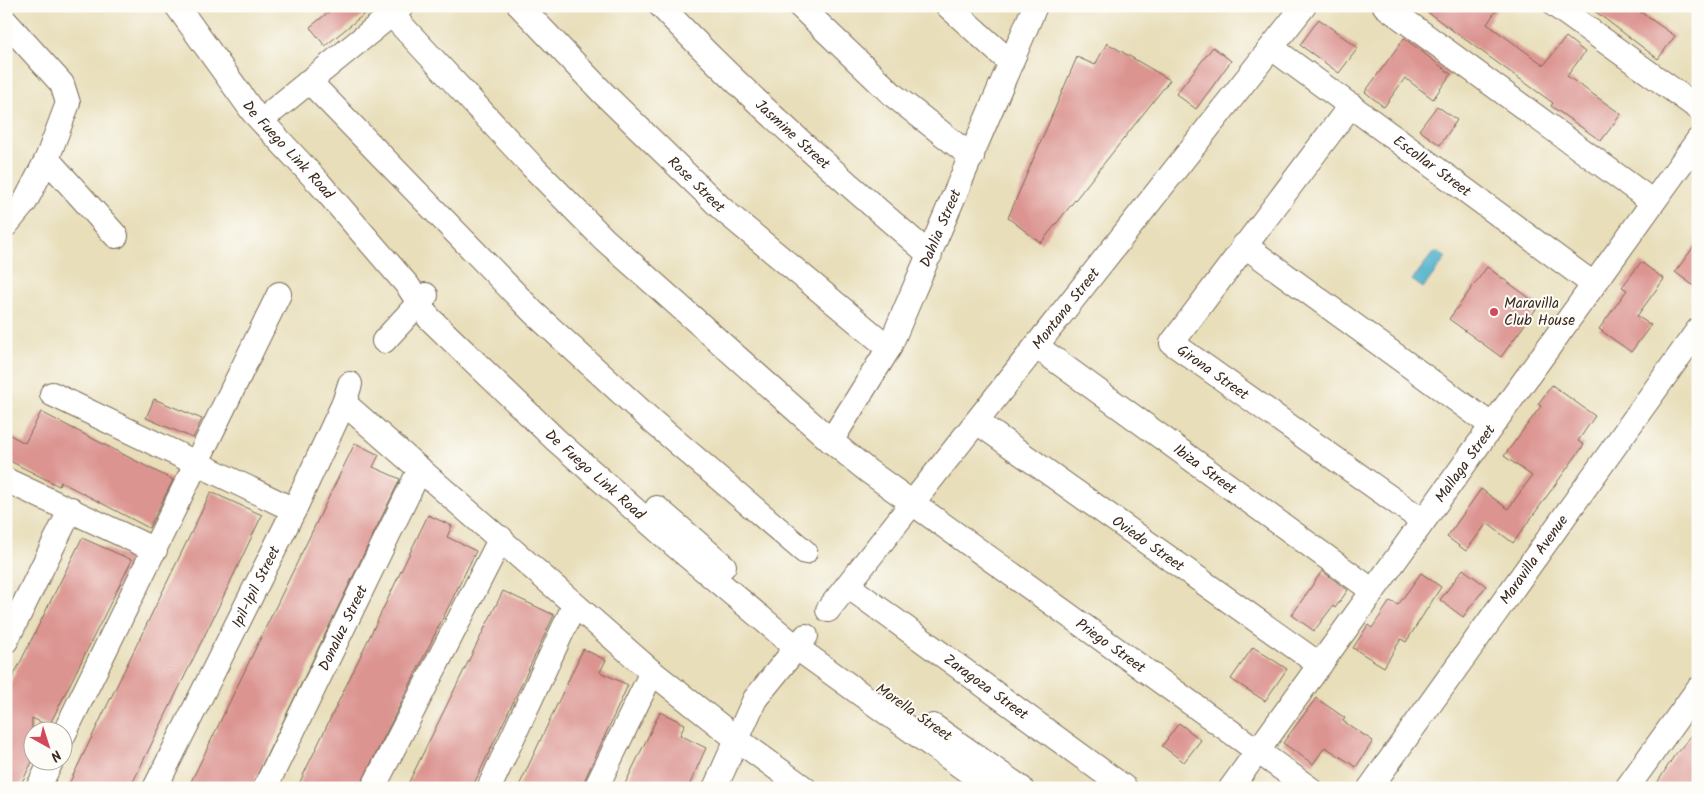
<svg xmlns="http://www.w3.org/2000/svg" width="1704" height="794" font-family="Kalam,sans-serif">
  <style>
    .water { fill: #4bb0ca; stroke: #436d74 }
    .building { fill: #dc9491 }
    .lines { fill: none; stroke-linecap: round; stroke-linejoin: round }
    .minor-casing { stroke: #786955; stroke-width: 26 }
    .minor { stroke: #fff; stroke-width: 24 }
    .poi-dot { fill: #d1495b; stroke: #fdfcf7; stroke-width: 2 }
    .labels { text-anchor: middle; stroke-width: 4; stroke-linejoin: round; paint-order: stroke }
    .street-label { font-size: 15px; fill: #3b2a1e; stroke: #fdfcf7 }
    .poi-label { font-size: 15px; fill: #3b2a1e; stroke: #fdfcf7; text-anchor: start }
  </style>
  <rect width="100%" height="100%" fill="#fdfcf7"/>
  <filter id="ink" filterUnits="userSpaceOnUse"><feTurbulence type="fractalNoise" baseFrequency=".02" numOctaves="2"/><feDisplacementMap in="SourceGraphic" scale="10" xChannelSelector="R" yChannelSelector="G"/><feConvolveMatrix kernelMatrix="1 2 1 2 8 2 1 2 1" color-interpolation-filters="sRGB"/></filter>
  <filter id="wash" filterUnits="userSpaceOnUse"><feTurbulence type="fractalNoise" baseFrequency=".0096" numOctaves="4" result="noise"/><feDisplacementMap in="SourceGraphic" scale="20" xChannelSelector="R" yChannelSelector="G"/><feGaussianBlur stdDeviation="1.12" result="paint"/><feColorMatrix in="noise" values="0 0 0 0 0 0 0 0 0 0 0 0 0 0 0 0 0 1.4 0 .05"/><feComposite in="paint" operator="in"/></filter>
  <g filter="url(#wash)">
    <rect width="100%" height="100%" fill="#e8deba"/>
    <polygon class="water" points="1438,252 1446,258 1423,288 1412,280 1433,253"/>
    <g id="blocks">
      <g class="building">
        <polygon points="336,6 374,6 325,46 310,27"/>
        <polygon points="1419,6 1499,6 1487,24 1544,65 1566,37 1585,52 1567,76 1621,114 1601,141 1551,106 1553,103"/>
        <polygon points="1588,6 1632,6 1675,36 1658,59"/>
        <polygon points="1319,19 1358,48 1339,73 1300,45"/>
        <polygon points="1404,38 1451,74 1433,99 1405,78 1384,107 1365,92"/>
        <polygon points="1107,43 1170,80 1041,243 1008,218 1077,57 1095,65"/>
        <polygon points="1213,47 1231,61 1196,109 1176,94"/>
        <polygon points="1437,106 1457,120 1440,145 1419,130"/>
        <polygon points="1698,241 1698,289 1675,272"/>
        <polygon points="1641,262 1664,279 1637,316 1651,325 1631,352 1599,329 1627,290 1622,287"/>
        <polygon points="1487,267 1539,305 1501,357 1449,319"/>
        <polygon points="1552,385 1595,416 1578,441 1584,445 1513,543 1487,523 1466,551 1447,537 1481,489 1508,509 1532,476 1504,456 1541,406 1538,404"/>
        <polygon points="154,399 202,419 193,438 146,418"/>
        <polygon points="41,412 173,480 149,528 61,482 59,486 6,459 6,433 25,443"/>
        <polygon points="355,443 379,455 373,467 400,479 251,788 188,788"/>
        <polygon points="211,492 262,515 217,610 130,788 67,788"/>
        <polygon points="428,515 452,526 447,537 476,551 359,788 297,788"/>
        <polygon points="82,538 132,560 49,726 32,718 32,762 19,788 6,788 6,691"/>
        <polygon points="1463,569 1486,586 1463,617 1440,600"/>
        <polygon points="1322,571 1348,590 1335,608 1333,606 1314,631 1292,615"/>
        <polygon points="1421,573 1441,587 1406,642 1401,639 1384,667 1353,648 1368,625 1372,628 1390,601 1398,605"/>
        <polygon points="503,591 554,615 507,715 472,788 406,788"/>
        <polygon points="1253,647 1287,669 1265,701 1231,679"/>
        <polygon points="583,649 606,660 600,672 628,685 581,788 518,788"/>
        <polygon points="1316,698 1345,718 1343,721 1373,741 1356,767 1325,747 1313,764 1283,743"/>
        <polygon points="660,712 685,724 680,735 706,748 688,788 623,788"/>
        <polygon points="1179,723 1201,740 1184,762 1162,746"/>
        <polygon points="1698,728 1698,788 1654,788 1674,756"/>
      </g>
    </g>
  </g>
  <g filter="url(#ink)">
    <use href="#blocks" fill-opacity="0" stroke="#786955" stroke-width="1"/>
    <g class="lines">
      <g class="minor-casing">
        <g id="minor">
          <path id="s1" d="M177,6l76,106 67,72 88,102 21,32 127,122 122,108 119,100 194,140"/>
          <path id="s2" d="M520,6l84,88 118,115 167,139"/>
          <path id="s3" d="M661,6c84,89 176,169 269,249"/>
          <polyline points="800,6 893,95 972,157"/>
          <polyline points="948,6 1011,63"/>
          <polyline points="1385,6 1653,202"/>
          <polyline points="1556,6 1698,108"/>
          <path id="s4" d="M392,15l140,151 72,73 227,202 37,30 441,317"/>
          <polyline points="6,22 62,84 68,103 47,159 25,202 6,225"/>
          <path id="s5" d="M1272,48l321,236"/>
          <polyline points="309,81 534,313 652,421 805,552"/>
          <path id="s6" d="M1351,105l-179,238 251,178"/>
          <polyline points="274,110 402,6"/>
          <polyline points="47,159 116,236"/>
          <polyline points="1244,245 1491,425"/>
          <polyline points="384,341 426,295"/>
          <path id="s7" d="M1036,346l337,245"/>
          <polyline points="52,394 294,510"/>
          <polyline points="344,403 652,672 738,740 804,788"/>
          <path id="s8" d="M977,422l343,243"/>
          <path id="s9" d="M831,441l58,-93 146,-342"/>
          <polyline points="6,480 155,550"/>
          <polyline points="657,508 724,566"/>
          <path id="s10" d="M848,586l277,202"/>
          <path id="s11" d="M828,610l476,-604"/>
          <polyline points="6,641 71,509"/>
          <polyline points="933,726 1021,788"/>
          <polyline points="62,738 279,294"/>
          <polyline points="38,788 51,762"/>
          <path id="s12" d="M155,788l139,-278 50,-107 6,-19"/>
          <path id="s13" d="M265,788l155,-319"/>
          <polyline points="373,788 501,538"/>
          <polyline points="489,788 574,606"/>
          <polyline points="596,788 652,672"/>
          <polyline points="715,788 755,699 806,636"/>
          <path id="s14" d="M1231,788l467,-648"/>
          <path id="s15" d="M1370,788l328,-458"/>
          <polyline points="1627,788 1698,689"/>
        </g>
      </g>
      <use href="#minor" class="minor"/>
    </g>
  </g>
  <circle class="poi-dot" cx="1494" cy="312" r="5"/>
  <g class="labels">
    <g class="street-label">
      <text dy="5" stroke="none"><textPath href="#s3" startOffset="184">Jasmine Street</textPath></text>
      <text dy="5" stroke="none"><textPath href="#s1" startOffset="182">De Fuego Link Road</textPath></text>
      <text dy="5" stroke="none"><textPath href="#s5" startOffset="199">Escollar Street</textPath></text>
      <text dy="5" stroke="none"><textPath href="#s2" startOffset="251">Rose Street</textPath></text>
      <text dy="5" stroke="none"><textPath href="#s9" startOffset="240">Dahlia Street</textPath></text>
      <text dy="5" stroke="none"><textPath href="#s11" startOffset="384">Montana Street</textPath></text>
      <text dy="5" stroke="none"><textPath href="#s6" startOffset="348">Girona Street</textPath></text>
      <text dy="5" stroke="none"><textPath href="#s14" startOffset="400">Mallaga Street</textPath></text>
      <text dy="5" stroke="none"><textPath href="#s7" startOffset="209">Ibiza Street</textPath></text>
      <text dy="5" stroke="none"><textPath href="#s1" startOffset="630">De Fuego Link Road</textPath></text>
      <text dy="5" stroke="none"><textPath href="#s8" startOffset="210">Oviedo Street</textPath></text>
      <text dy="5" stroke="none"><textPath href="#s15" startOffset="281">Maravilla Avenue</textPath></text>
      <text dy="5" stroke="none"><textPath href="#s12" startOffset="225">Ipil-Ipil Street</textPath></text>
      <text dy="5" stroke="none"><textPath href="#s13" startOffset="178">Donaluz Street</textPath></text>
      <text dy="5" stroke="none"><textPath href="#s4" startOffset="959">Priego Street</textPath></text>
      <text dy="5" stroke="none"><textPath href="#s10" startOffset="171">Zaragoza Street</textPath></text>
      <text transform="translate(914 712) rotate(35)" y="5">Morella Street</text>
    </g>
    <g class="poi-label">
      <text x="1504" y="308">Maravilla<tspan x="1504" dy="17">Club House</tspan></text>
    </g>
  </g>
  <rect width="1704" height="794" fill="none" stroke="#fdfcf7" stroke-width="25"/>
  <g transform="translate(48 746) rotate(141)"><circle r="24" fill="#fdfcf7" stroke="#afa8a0"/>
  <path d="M0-4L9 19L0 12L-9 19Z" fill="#d1495b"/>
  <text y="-8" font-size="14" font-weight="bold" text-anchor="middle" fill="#3b2a1e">N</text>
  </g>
</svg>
